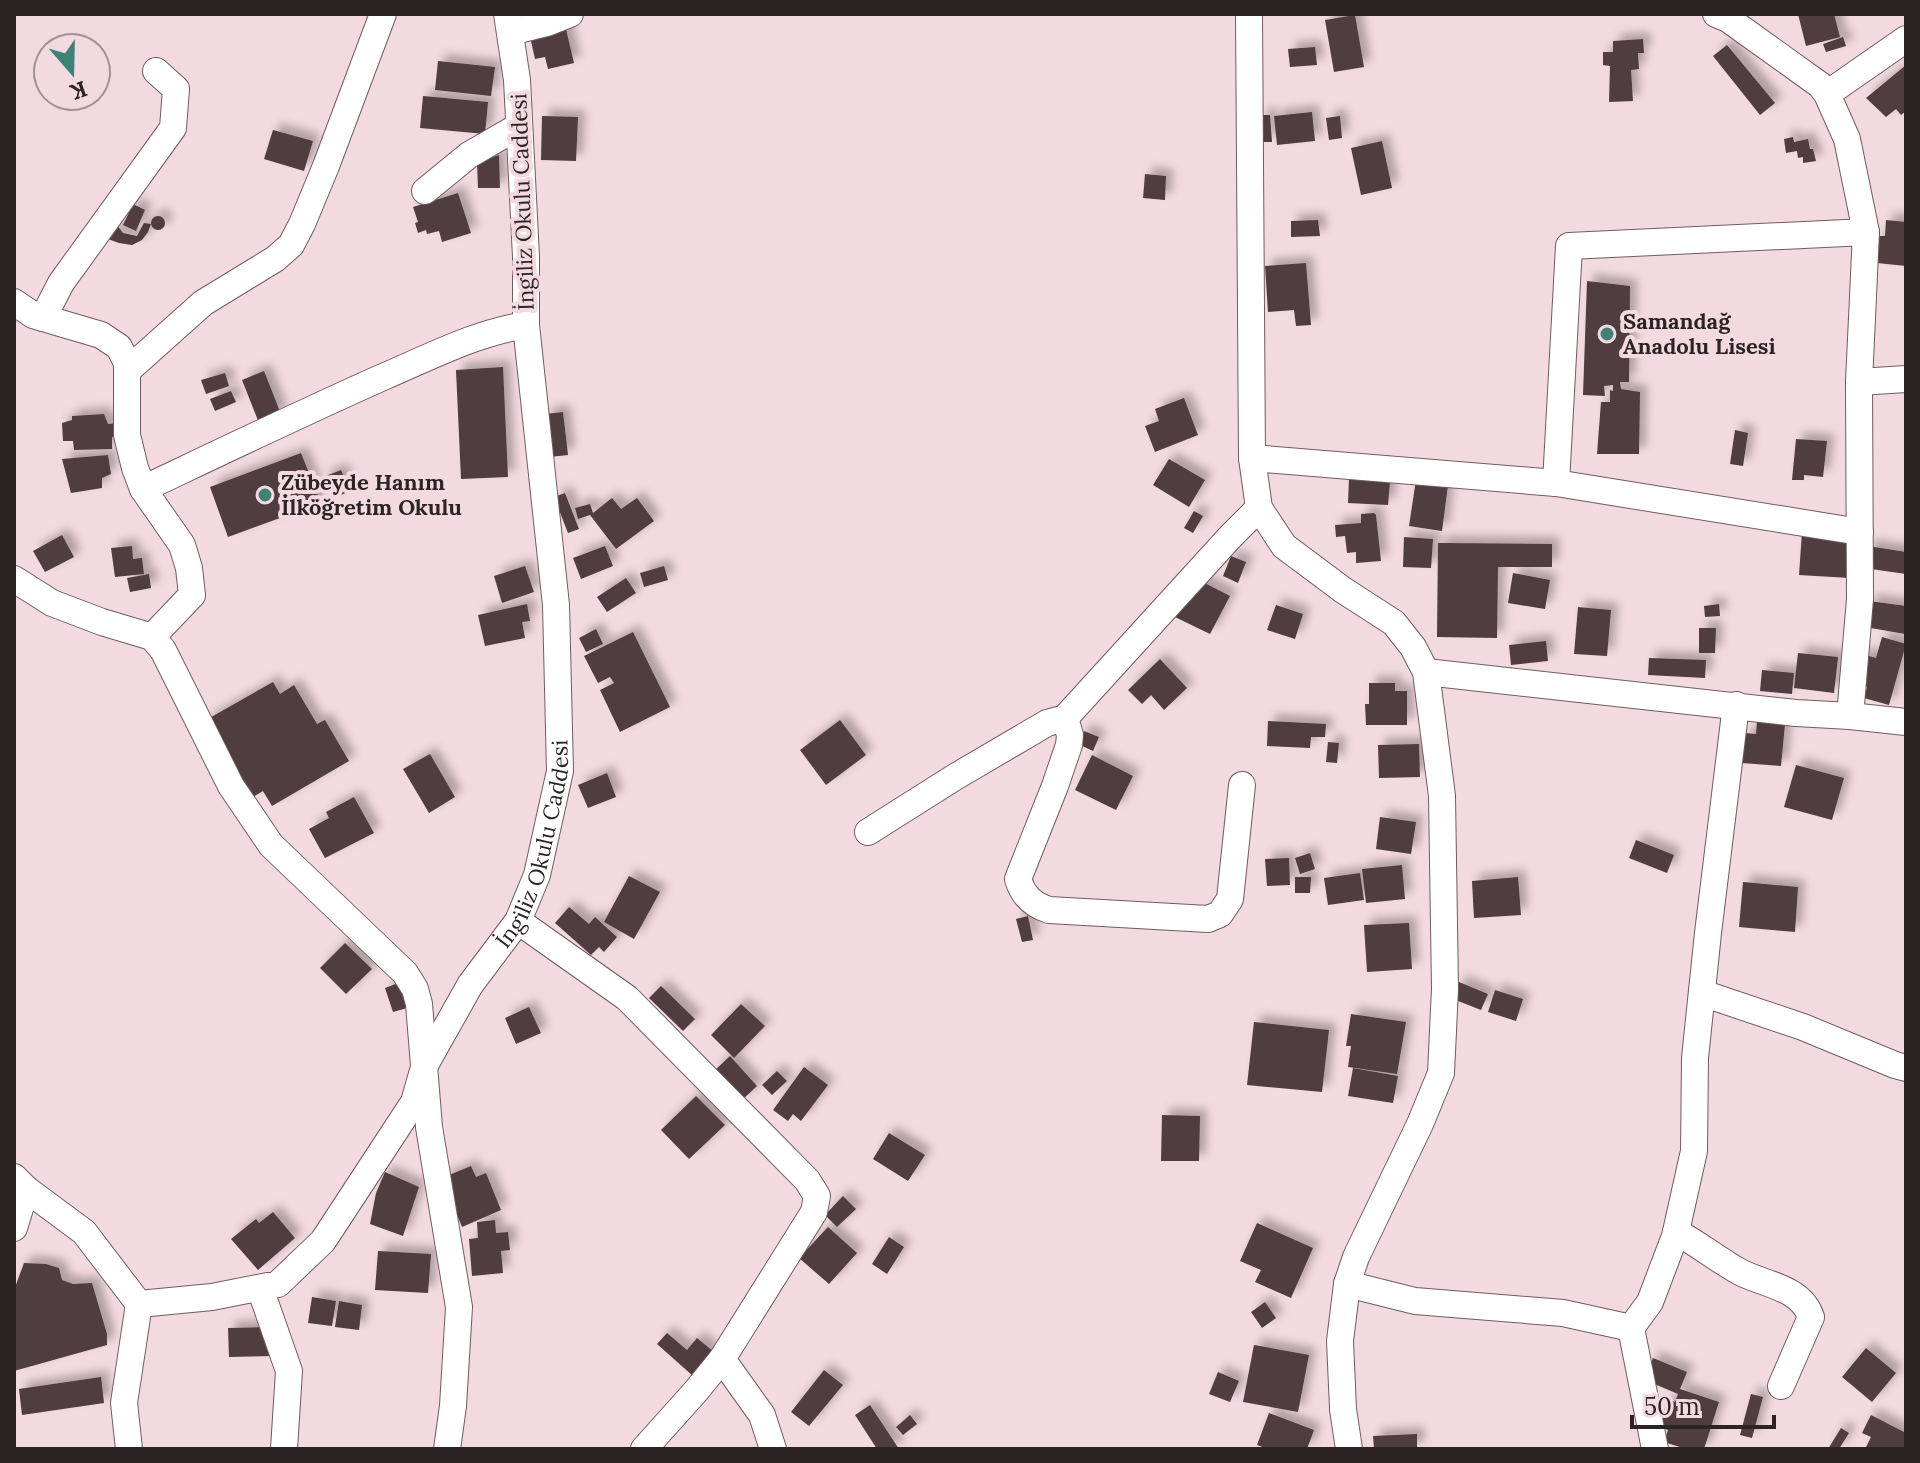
<svg xmlns="http://www.w3.org/2000/svg" width="1920" height="1463" font-family="Lora,serif">
  <style>
    .building { fill: #4f3c41; filter: url(#shadow) }
    .lines { fill: none; stroke-linecap: round; stroke-linejoin: round }
    .minor-casing { stroke: #705b61; stroke-width: 28 }
    .minor { stroke: #fff; stroke-width: 26 }
    .poi-dot { fill: #3f8377; stroke: #f2dae0; stroke-width: 3 }
    .labels { text-anchor: middle; stroke-width: 8; stroke-linejoin: round; paint-order: stroke }
    .street-label { font-size: 22px; fill: #2c2325; stroke: #f2dae0 }
    .poi-label { font-size: 22px; font-weight: bold; fill: #2c2325; stroke: #f2dae0; text-anchor: start }
  </style>
  <defs>
    <filter id="shadow"><feDropShadow dx="7" dy="-7" stdDeviation="4" flood-color="#0004"/></filter>
  </defs>
  <rect width="100%" height="100%" fill="#f2dae0"/>
  <g class="building">
    <polygon points="1798,14 1834,14 1840,37 1806,46"/>
    <polygon points="1355,15 1364,67 1334,72 1325,20"/>
    <polygon points="565,25 574,63 548,69 545,57 535,59 529,32"/>
    <polygon points="1843,37 1846,46 1826,52 1823,44"/>
    <polygon points="1643,39 1644,53 1638,53 1639,69 1631,70 1633,101 1609,102 1610,66 1603,65 1603,52 1613,52 1613,41"/>
    <polygon points="1727,45 1775,103 1760,115 1713,56"/>
    <polygon points="1315,47 1317,65 1290,67 1288,49"/>
    <polygon points="438,61 495,67 491,96 435,90"/>
    <polygon points="1906,65 1906,111 1901,115 1896,109 1886,117 1866,98"/>
    <polygon points="423,96 488,102 485,134 420,128"/>
    <polygon points="1312,112 1315,141 1277,145 1274,116"/>
    <polygon points="1260,115 1270,115 1272,142 1262,142"/>
    <polygon points="542,116 578,117 576,161 541,160"/>
    <polygon points="1340,116 1342,138 1329,140 1326,118"/>
    <polygon points="273,130 313,141 304,171 264,159"/>
    <polygon points="1793,137 1794,142 1808,139 1810,149 1813,149 1816,161 1803,163 1803,157 1798,158 1797,151 1786,153 1784,139"/>
    <polygon points="1382,141 1392,188 1361,195 1351,148"/>
    <polygon points="499,155 500,188 478,188 477,162"/>
    <polygon points="1145,174 1166,176 1165,200 1143,198"/>
    <polygon points="458,193 471,233 442,242 439,231 427,234 426,230 418,233 415,223 418,222 413,207"/>
    <polygon points="133,204 145,210 136,231 123,225"/>
    <circle cx="158" cy="223" r="7"/>
    <polygon points="1318,220 1320,236 1291,237 1291,221"/>
    <polygon points="1886,220 1906,222 1906,266 1877,263 1879,236 1885,236"/>
    <polygon points="144,223 151,224 148,232 142,240 132,245 119,243 108,239 117,225 123,233 137,236"/>
    <polygon points="1306,263 1311,325 1296,326 1294,310 1268,312 1265,266"/>
    <polygon points="1587,281 1630,286 1629,382 1620,382 1621,389 1640,392 1639,454 1597,454 1601,402 1610,402 1610,390 1613,391 1613,385 1604,386 1605,396 1583,395"/>
    <polygon points="503,367 508,477 461,479 456,370"/>
    <polygon points="264,371 281,414 259,423 242,380"/>
    <polygon points="225,373 229,386 206,394 201,380"/>
    <polygon points="231,391 236,402 215,411 210,399"/>
    <polygon points="1184,398 1198,435 1155,452 1145,426 1159,421 1155,409"/>
    <polygon points="563,412 568,455 550,457 545,414"/>
    <polygon points="104,414 108,424 119,423 119,437 112,437 112,449 74,450 73,441 63,441 62,423 72,420 72,416"/>
    <polygon points="1735,430 1748,433 1743,466 1730,464"/>
    <polygon points="1796,439 1827,441 1823,477 1804,475 1804,480 1792,480"/>
    <polygon points="301,453 321,503 228,537 210,487"/>
    <polygon points="108,455 111,474 102,478 102,488 71,493 62,459"/>
    <polygon points="1169,459 1205,480 1189,507 1153,485"/>
    <polygon points="341,470 350,491 332,499 323,477"/>
    <polygon points="1349,479 1390,481 1388,505 1348,503"/>
    <polygon points="1416,480 1448,485 1442,531 1409,526"/>
    <polygon points="565,493 579,529 568,533 554,497"/>
    <polygon points="612,498 621,509 637,498 654,521 616,549 590,515 578,519 575,508 590,504 593,513"/>
    <polygon points="1194,511 1203,516 1193,533 1184,528"/>
    <polygon points="1374,513 1376,515 1381,561 1356,563 1356,552 1347,553 1345,536 1336,537 1335,525 1361,523 1361,514"/>
    <polygon points="1802,532 1848,535 1846,558 1852,559 1850,578 1799,575"/>
    <polygon points="62,535 74,557 45,572 33,551"/>
    <polygon points="1404,537 1433,539 1431,568 1403,567"/>
    <polygon points="1438,543 1552,544 1552,567 1498,567 1497,638 1437,637"/>
    <polygon points="132,546 133,559 142,558 144,574 115,577 111,548"/>
    <polygon points="605,546 613,566 581,579 573,558"/>
    <polygon points="1868,546 1906,552 1906,574 1864,568"/>
    <polygon points="1231,556 1246,562 1238,583 1223,576"/>
    <polygon points="525,566 534,592 502,603 494,576"/>
    <polygon points="664,566 668,580 644,587 640,573"/>
    <polygon points="1513,573 1550,580 1545,609 1508,603"/>
    <polygon points="149,574 151,588 130,592 127,578"/>
    <polygon points="626,578 636,593 607,612 597,597"/>
    <polygon points="1195,578 1230,596 1210,634 1175,617"/>
    <polygon points="1869,601 1906,606 1905,634 1865,627"/>
    <polygon points="527,604 530,621 522,622 525,638 485,646 478,615"/>
    <polygon points="1719,604 1720,616 1705,617 1704,606"/>
    <polygon points="1276,605 1303,614 1295,639 1267,630"/>
    <polygon points="1578,607 1611,610 1607,656 1574,654"/>
    <polygon points="1699,628 1716,628 1715,653 1699,653"/>
    <polygon points="596,629 603,644 586,652 579,638"/>
    <polygon points="633,632 670,707 620,732 600,690 614,683 610,677 598,683 584,656"/>
    <polygon points="1882,637 1906,644 1889,705 1864,698 1867,687 1853,683 1862,654 1876,658"/>
    <polygon points="1546,641 1548,661 1511,665 1509,645"/>
    <polygon points="1798,653 1838,657 1834,693 1794,688"/>
    <polygon points="1649,658 1706,660 1705,678 1648,675"/>
    <polygon points="1160,659 1187,688 1164,710 1151,695 1142,704 1128,690"/>
    <polygon points="1762,670 1794,673 1792,694 1760,691"/>
    <polygon points="273,682 280,694 294,685 317,724 325,720 349,761 272,806 263,791 251,798 206,720"/>
    <polygon points="1369,683 1395,683 1395,691 1407,691 1407,725 1366,725 1365,704 1369,704"/>
    <polygon points="840,720 866,755 826,785 800,750"/>
    <polygon points="1268,721 1326,724 1325,737 1311,737 1310,748 1267,746"/>
    <polygon points="1757,721 1785,724 1781,766 1742,763 1745,733 1756,734"/>
    <polygon points="1084,731 1099,737 1093,751 1078,744"/>
    <polygon points="1328,742 1339,743 1337,763 1326,762"/>
    <polygon points="1419,744 1420,777 1379,778 1378,745"/>
    <polygon points="430,754 455,797 429,813 403,769"/>
    <polygon points="1092,755 1133,776 1116,810 1075,790"/>
    <polygon points="1796,765 1844,778 1832,820 1784,807"/>
    <polygon points="607,773 616,797 588,808 578,785"/>
    <polygon points="354,797 374,833 325,858 309,829 329,818 326,812"/>
    <polygon points="1380,817 1416,822 1411,854 1376,849"/>
    <polygon points="1636,840 1674,855 1667,873 1629,858"/>
    <polygon points="1310,853 1315,869 1300,874 1295,858"/>
    <polygon points="1289,858 1290,885 1267,886 1265,859"/>
    <polygon points="1402,865 1405,899 1366,903 1362,869"/>
    <polygon points="1360,873 1364,900 1328,905 1324,878"/>
    <polygon points="629,876 660,892 634,939 604,922"/>
    <polygon points="1295,877 1311,877 1310,893 1295,893"/>
    <polygon points="1518,877 1521,915 1474,918 1472,881"/>
    <polygon points="1743,882 1798,887 1795,932 1739,927"/>
    <polygon points="569,907 589,924 595,917 617,937 604,952 599,947 591,955 555,923"/>
    <polygon points="1028,916 1033,940 1022,942 1016,919"/>
    <polygon points="1409,923 1412,969 1367,972 1364,925"/>
    <polygon points="345,943 372,969 346,994 320,968"/>
    <polygon points="1459,982 1488,994 1481,1010 1453,999"/>
    <polygon points="398,983 407,1008 393,1012 385,988"/>
    <polygon points="661,986 695,1019 683,1031 649,998"/>
    <polygon points="1495,990 1523,999 1516,1021 1488,1012"/>
    <polygon points="741,1004 765,1026 734,1058 711,1035"/>
    <polygon points="529,1007 541,1033 516,1044 505,1018"/>
    <polygon points="1351,1014 1406,1022 1397,1074 1348,1067 1351,1046 1346,1046"/>
    <polygon points="1254,1022 1329,1030 1322,1092 1247,1085"/>
    <polygon points="730,1056 757,1086 741,1101 714,1071"/>
    <polygon points="804,1067 828,1085 801,1121 793,1114 788,1121 773,1110"/>
    <polygon points="1353,1068 1398,1076 1393,1103 1348,1096"/>
    <polygon points="777,1071 787,1081 772,1095 762,1085"/>
    <polygon points="696,1096 725,1125 689,1159 661,1130"/>
    <polygon points="1162,1115 1200,1116 1199,1161 1161,1161"/>
    <polygon points="889,1133 925,1155 908,1181 873,1159"/>
    <polygon points="471,1166 476,1177 486,1173 501,1210 462,1227 442,1178"/>
    <polygon points="385,1172 419,1187 403,1236 370,1224 376,1193"/>
    <polygon points="843,1196 856,1209 837,1227 825,1215"/>
    <polygon points="273,1212 295,1238 258,1270 231,1239 256,1219 259,1223"/>
    <polygon points="495,1220 496,1233 508,1232 510,1250 501,1251 503,1273 472,1276 469,1239 478,1238 477,1222"/>
    <polygon points="1257,1223 1313,1248 1291,1298 1255,1282 1261,1270 1240,1261"/>
    <polygon points="828,1227 857,1253 829,1284 799,1258"/>
    <polygon points="889,1237 904,1247 887,1274 872,1264"/>
    <polygon points="378,1251 431,1254 428,1293 375,1290"/>
    <polygon points="24,1263 46,1264 59,1268 62,1280 73,1284 92,1283 107,1334 107,1345 14,1371 14,1290"/>
    <polygon points="312,1297 336,1301 332,1326 308,1323"/>
    <polygon points="339,1301 362,1305 359,1330 335,1327"/>
    <polygon points="1265,1302 1276,1318 1262,1328 1251,1312"/>
    <polygon points="270,1327 271,1356 229,1357 228,1328"/>
    <polygon points="667,1333 687,1350 697,1338 714,1352 693,1376 657,1344"/>
    <polygon points="1254,1345 1309,1355 1298,1412 1243,1402"/>
    <polygon points="1866,1348 1896,1373 1872,1402 1842,1377"/>
    <polygon points="1653,1358 1687,1372 1680,1389 1719,1402 1704,1449 1686,1449 1664,1442 1668,1430 1659,1427 1668,1399 1675,1402 1678,1394 1645,1380"/>
    <polygon points="824,1370 843,1385 809,1426 791,1412"/>
    <polygon points="1218,1372 1239,1381 1230,1402 1209,1394"/>
    <polygon points="101,1377 104,1403 22,1415 19,1389"/>
    <polygon points="1751,1394 1763,1397 1752,1438 1740,1435"/>
    <polygon points="870,1405 899,1449 877,1449 855,1415"/>
    <polygon points="1269,1413 1314,1430 1307,1449 1268,1449 1257,1445"/>
    <polygon points="910,1415 917,1424 903,1435 896,1427"/>
    <polygon points="1871,1415 1906,1433 1906,1449 1865,1449 1871,1437 1862,1433"/>
    <polygon points="1841,1428 1849,1433 1839,1449 1828,1449"/>
    <polygon points="1417,1434 1417,1449 1374,1449 1373,1436"/>
  </g>
  <g class="lines">
    <g class="minor-casing">
      <g id="minor">
        <polyline points="1249,14 1252,458 1259,508 1284,546 1343,590 1394,623 1413,647 1426,672 1442,796 1445,989 1441,1073 1420,1124 1356,1257 1347,1284 1340,1341 1343,1409 1349,1449"/>
        <polyline points="1716,14 1728,19 1820,85 1827,94 1847,139 1866,232 1859,382 1860,599 1850,716"/>
        <polyline points="511,32 547,23 570,14"/>
        <polyline points="1827,94 1906,39"/>
        <polyline points="425,191 469,155 519,126"/>
        <polyline points="14,302 33,315 101,335 119,347 127,363 127,435 135,468 143,489 182,545 189,568 192,595 152,637"/>
        <polyline points="43,318 61,283 173,128 176,89 156,71"/>
        <polyline points="127,371 203,303 275,259 291,245 302,224 326,166 383,14"/>
        <polyline points="1859,382 1906,379"/>
        <polyline points="1252,458 1556,483 1860,532"/>
        <polyline points="1556,483 1569,246 1866,232"/>
        <path d="M143,489c80,-38 159,-76 240,-112 47,-20 92,-44 143,-52"/>
        <polyline points="14,579 52,603 102,622 152,637 163,650 231,786 271,845 405,973 415,989 419,1004 429,1127 459,1307 453,1406 447,1449"/>
        <polyline points="1426,672 1796,713 1850,716 1906,722"/>
        <path d="M1065,718l5,17 -1,10 -14,41 -37,93c5,17 15,26 31,31l159,9 12,-5 10,-15 12,-114"/>
        <polyline points="868,832 955,777 1047,723 1065,718 1231,536 1259,508"/>
        <polyline points="518,921 627,998 807,1180 817,1196 814,1212 722,1359 696,1391 644,1449"/>
        <polyline points="1702,993 1803,1027 1895,1065 1906,1068"/>
        <path id="s1" d="M14,1177l12,12 58,43 55,72 73,-7 66,-13 45,-43 91,-139 10,-35 46,-82 48,-64 19,-46 23,-104 -4,-166 -30,-280v-68l-9,-177 -10,-66"/>
        <polyline points="14,1228 26,1189"/>
        <path d="M1676,1232c23,12 42,28 64,40 25,13 61,15 71,45l-30,69"/>
        <polyline points="1347,1284 1415,1301 1563,1313 1631,1328 1650,1302 1675,1236 1694,1151 1695,1058 1708,933 1736,705"/>
        <polyline points="260,1288 289,1371 284,1449"/>
        <polyline points="1631,1328 1655,1449"/>
        <polyline points="722,1359 762,1415 773,1449"/>
        <polyline points="129,1449 124,1403 139,1304"/>
      </g>
    </g>
    <use href="#minor" class="minor"/>
  </g>
  <g class="poi-dot">
    <circle cx="1607" cy="334" r="8"/>
    <circle cx="265" cy="495" r="8"/>
  </g>
  <g class="labels">
    <g class="street-label">
      <text transform="translate(522 202) rotate(-92)" y="8">İngiliz Okulu Caddesi</text>
      <text dy="8" stroke="none"><textPath href="#s1" startOffset="838">İngiliz Okulu Caddesi</textPath></text>
    </g>
    <g class="poi-label">
      <text x="1623" y="329">Samandağ<tspan x="1623" dy="25">Anadolu Lisesi</tspan></text>
      <text x="281" y="490">Zübeyde Hanım<tspan x="281" dy="25">İlköğretim Okulu</tspan></text>
    </g>
  </g>
  <rect width="1920" height="1463" fill="none" stroke="#2c2325" stroke-width="32"/>
  <g transform="translate(72 72) rotate(160)"><circle r="38" fill="#f2dae0" stroke="#a39195" stroke-width="2"/>
  <path d="M0-6L14 30L0 20L-14 30Z" fill="#3f8377"/>
  <text y="-12" font-size="22" font-weight="bold" text-anchor="middle" fill="#2c2325">K</text>
  </g>
  <path d="M1632 1415v12h142v-12" fill="none" stroke="#2c2325" stroke-width="4"/>
  <text x="1644" y="1415" font-size="24" fill="#2c2325" stroke="#f2dae0" stroke-width="6" paint-order="stroke">50 m</text>
</svg>
